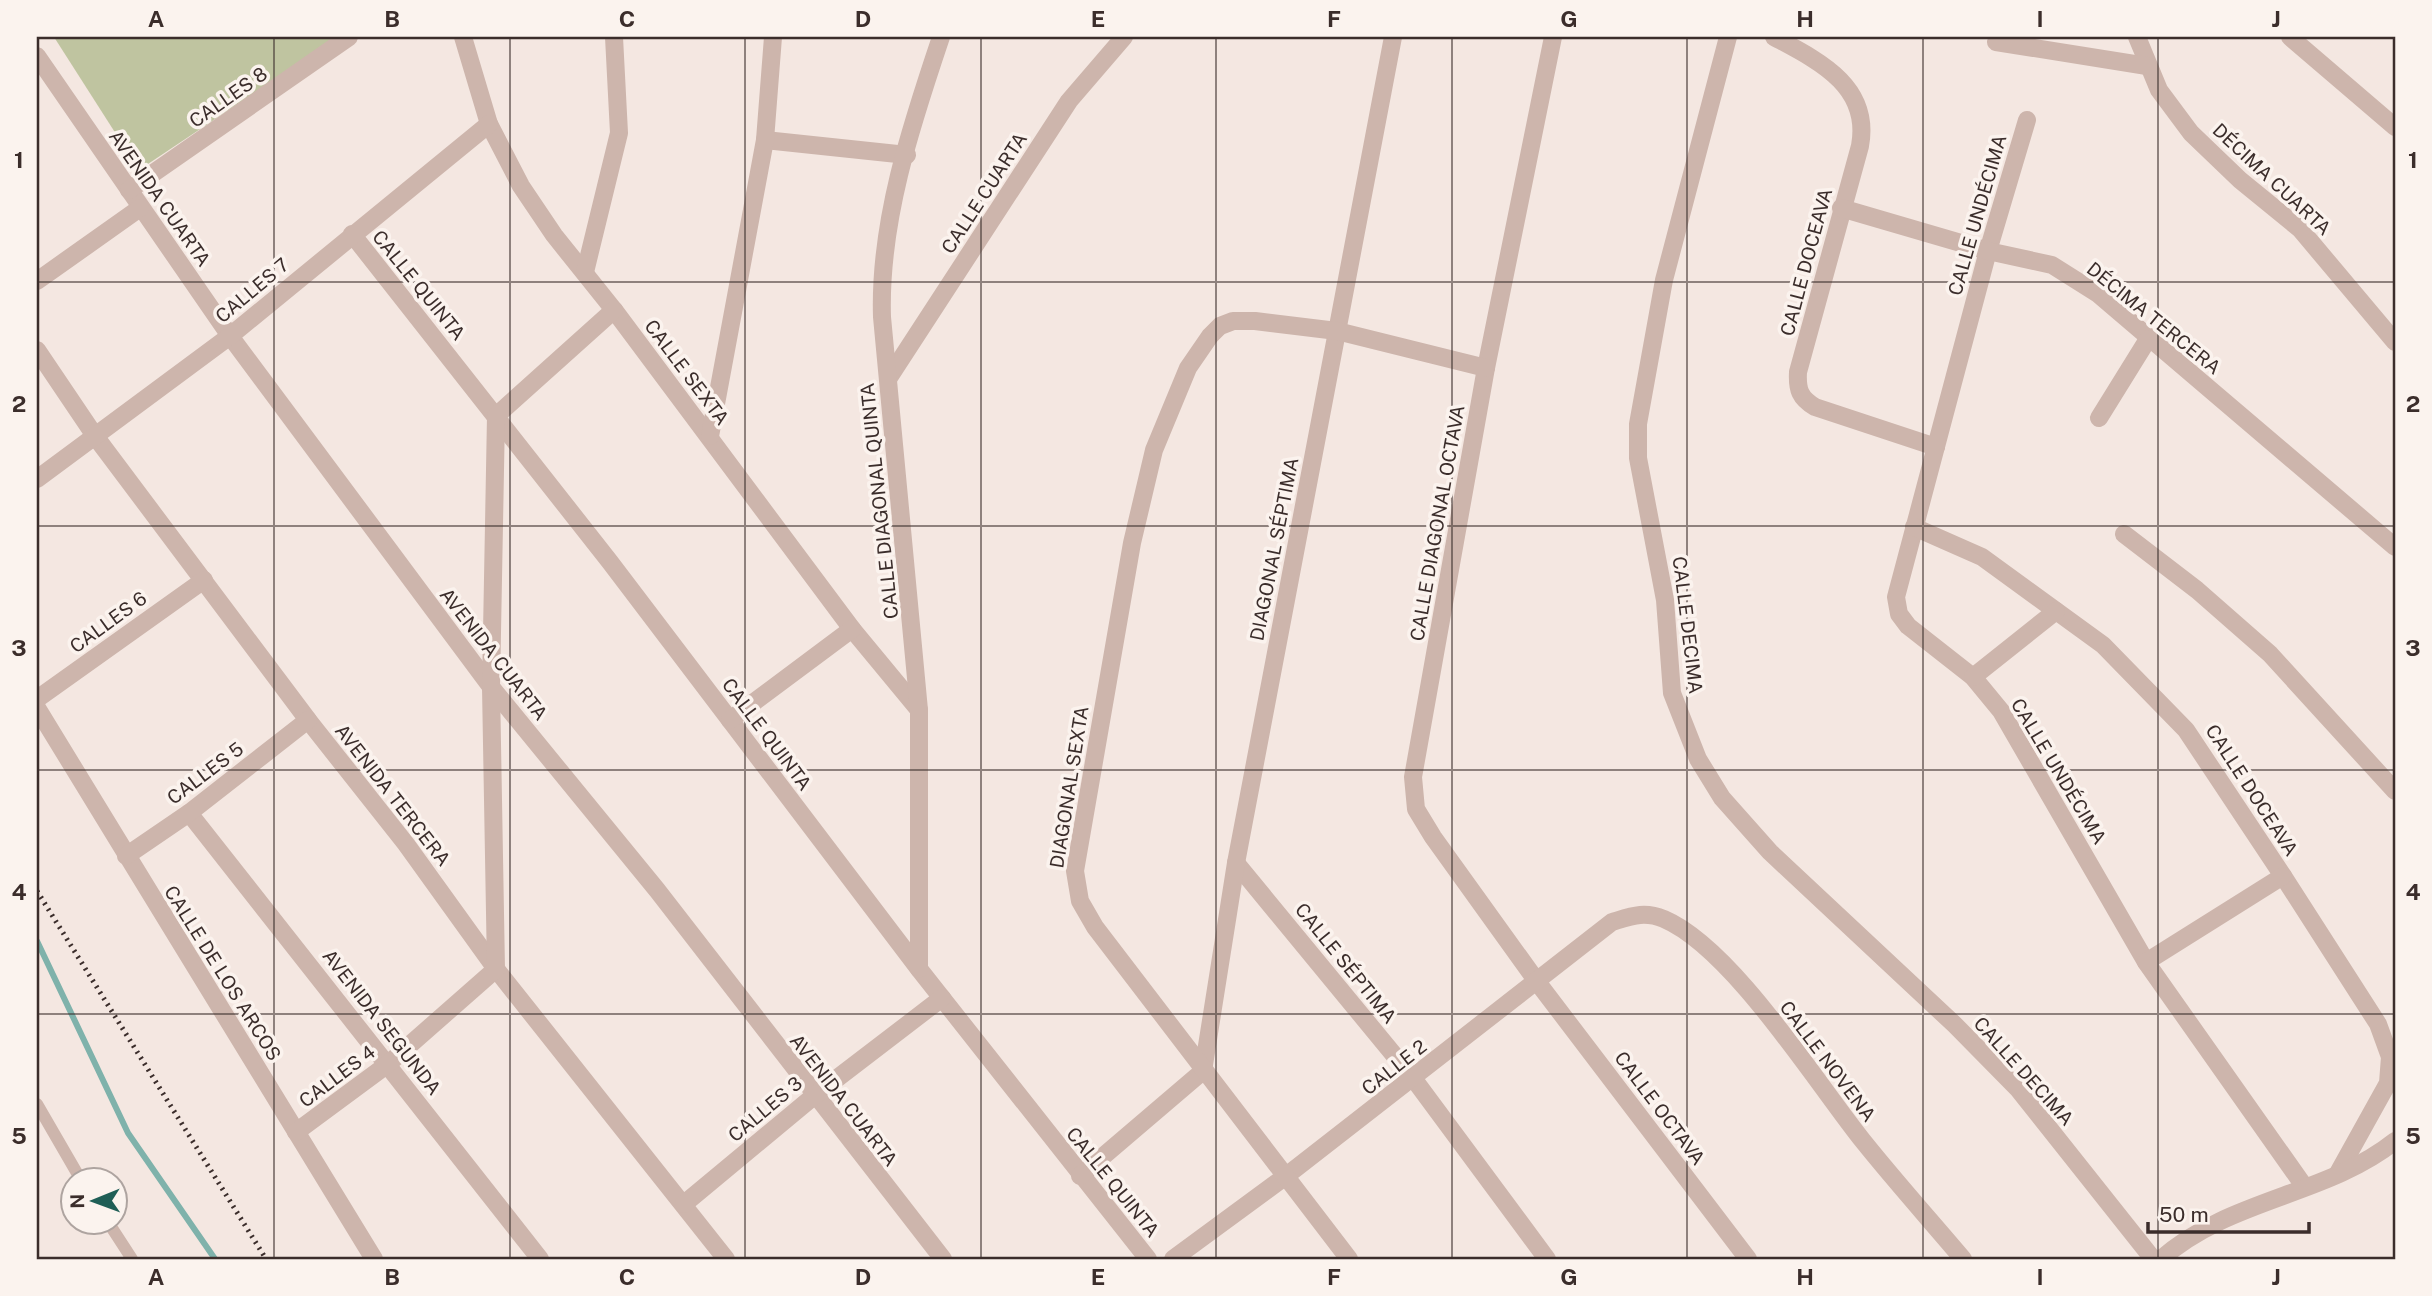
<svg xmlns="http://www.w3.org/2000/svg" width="2432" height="1296" font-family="'Public Sans',sans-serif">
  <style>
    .green { fill: #bfc4a0 }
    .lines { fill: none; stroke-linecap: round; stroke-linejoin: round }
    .stream { stroke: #7fb2ab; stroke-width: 6 }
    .lane { stroke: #cdb5ac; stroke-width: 12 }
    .street { stroke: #cdb5ac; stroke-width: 18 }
    .rail { stroke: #3b2d2b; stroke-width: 5; stroke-dasharray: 2 5; stroke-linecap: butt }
    .grid { fill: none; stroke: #3b2d2b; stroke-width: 2; stroke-opacity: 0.55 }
    .labels { text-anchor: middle; stroke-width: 7; stroke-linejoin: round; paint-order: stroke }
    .street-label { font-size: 19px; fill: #3b2d2b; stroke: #fbf3ee }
    .neatline { fill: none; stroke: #3b2d2b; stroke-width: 2.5 }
    .grid-label { font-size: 23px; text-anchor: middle; font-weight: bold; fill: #3b2d2b }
  </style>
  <rect width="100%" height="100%" fill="#f4e7e1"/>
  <polygon class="green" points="54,37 338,37 139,170"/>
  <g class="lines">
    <polyline class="stream" points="37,941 128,1133 215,1259"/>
    <g class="lane">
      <polyline points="37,1104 81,1180"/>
      <polyline points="108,1222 132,1259"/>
    </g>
    <g class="street">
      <polyline points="463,37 489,124 521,186 554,235 614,310 852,629 919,710"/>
      <polyline points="1553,37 1486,368 1413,777 1416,809 1433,837 1538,983 1748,1259"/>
      <polyline points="1728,37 1664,280 1638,424 1638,458 1665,600 1672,693 1698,759 1722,798 1770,852 1955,1025 2018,1089 2153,1259"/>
      <path d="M1774,37c45,24 97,49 86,109l-62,226c-1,18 2,26 17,35l121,40"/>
      <polyline points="2137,37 2159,90 2191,133 2240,180 2300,229 2395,342"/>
      <polyline points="2290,37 2395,127"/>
      <polyline points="1996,42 2147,66"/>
      <polyline points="37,56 230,336 491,687 657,890 943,1259"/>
      <polyline points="2027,120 1988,251 1896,597 1899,614 1908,626 1973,677 2001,711 2146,962 2304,1186"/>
      <polyline points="765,140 907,155"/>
      <polyline points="129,190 349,37"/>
      <polyline points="1841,208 1988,251 2052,265 2098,294 2395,547"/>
      <polyline points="352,234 610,562 919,969 1148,1259"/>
      <polyline points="585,272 619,133 614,37"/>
      <polyline points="37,281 140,208"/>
      <polyline points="37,350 95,436 308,720 406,844 496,969 726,1259"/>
      <polyline points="888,379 1069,101 1124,37"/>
      <polyline points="2099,418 2148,339"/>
      <polyline points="710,436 765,140 773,37"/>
      <polyline points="37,479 230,336 489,124"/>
      <polyline points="1914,527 1982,557 2103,645 2186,730 2283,876 2378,1024 2390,1057 2388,1083 2338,1173"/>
      <polyline points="2124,534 2197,590 2270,654 2395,791"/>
      <polyline points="1973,677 2056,611"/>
      <polyline points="37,699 204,580"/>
      <polyline points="37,708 374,1259"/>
      <polyline points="730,720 852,629"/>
      <polyline points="189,813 540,1259"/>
      <polyline points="126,856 189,813 308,720"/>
      <polyline points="1236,863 1413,1078 1547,1259"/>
      <polyline points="2146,962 2283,876"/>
      <path d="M919,969v-259l-37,-393c-3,-95 29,-191 59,-280"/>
      <polyline points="296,1132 388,1064 496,969 491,687 496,416 614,310"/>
      <polyline points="1080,1176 1203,1071 1236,863 1393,37"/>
      <polyline points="684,1204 814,1096 942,998"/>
      <path d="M1173,1259l113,-83 326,-254c20,-6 32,-11 52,-3 68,29 151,162 199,222 32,40 67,79 100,118"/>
      <polyline points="1349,1259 1095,927 1080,901 1075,871 1132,543 1154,450 1188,368 1210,336 1220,326 1233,321 1255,321 1337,331 1486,368"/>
      <path d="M2161,1259c69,-61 165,-63 234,-118"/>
    </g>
    <polyline class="rail" points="37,891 266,1259"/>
  </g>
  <path class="grid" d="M274,37v1222M510,37v1222M745,37v1222M981,37v1222M1216,37v1222M1452,37v1222M1687,37v1222M1923,37v1222M2158,37v1222M37,282h2358M37,526h2358M37,770h2358M37,1014h2358"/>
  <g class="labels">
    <g class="street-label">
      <text transform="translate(228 97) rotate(-35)" y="7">CALLES 8</text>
      <text transform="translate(2272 179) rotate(43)" y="7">DÉCIMA CUARTA</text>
      <text transform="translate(984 193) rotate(-57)" y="7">CALLE CUARTA</text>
      <text transform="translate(160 198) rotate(55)" y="7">AVENIDA CUARTA</text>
      <text transform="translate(1977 215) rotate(-74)" y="7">CALLE UNDÉCIMA</text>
      <text transform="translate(1806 262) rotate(-75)" y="7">CALLE DOCEAVA</text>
      <text transform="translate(419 285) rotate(51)" y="7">CALLE QUINTA</text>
      <text transform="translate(252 290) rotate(-40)" y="7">CALLES 7</text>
      <text transform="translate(2154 318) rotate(39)" y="7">DÉCIMA TERCERA</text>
      <text transform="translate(687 372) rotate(53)" y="7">CALLE SEXTA</text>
      <text transform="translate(879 501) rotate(-96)" y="7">CALLE DIAGONAL QUINTA</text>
      <text transform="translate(1437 523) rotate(-80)" y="7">CALLE DIAGONAL OCTAVA</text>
      <text transform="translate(1274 549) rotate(-79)" y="7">DIAGONAL SÉPTIMA</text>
      <text transform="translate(108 622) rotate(-36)" y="7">CALLES 6</text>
      <text transform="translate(1688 625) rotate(83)" y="7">CALLE DECIMA</text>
      <text transform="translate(494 654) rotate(52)" y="7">AVENIDA CUARTA</text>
      <text transform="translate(767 734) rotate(53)" y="7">CALLE QUINTA</text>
      <text transform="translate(2059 771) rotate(59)" y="7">CALLE UNDÉCIMA</text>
      <text transform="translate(205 773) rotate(-37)" y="7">CALLES 5</text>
      <text transform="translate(1069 787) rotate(-81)" y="7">DIAGONAL SEXTA</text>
      <text transform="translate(2252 790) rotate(57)" y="7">CALLE DOCEAVA</text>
      <text transform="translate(393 795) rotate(52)" y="7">AVENIDA TERCERA</text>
      <text transform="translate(1346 963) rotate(51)" y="7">CALLE SÉPTIMA</text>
      <text transform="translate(223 973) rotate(58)" y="7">CALLE DE LOS ARCOS</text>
      <text transform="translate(382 1022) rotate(52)" y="7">AVENIDA SEGUNDA</text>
      <text transform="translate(1828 1061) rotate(53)" y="7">CALLE NOVENA</text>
      <text transform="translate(1394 1067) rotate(-38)" y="7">CALLE 2</text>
      <text transform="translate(2024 1071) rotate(48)" y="7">CALLE DECIMA</text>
      <text transform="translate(337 1076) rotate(-37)" y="7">CALLES 4</text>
      <text transform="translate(844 1100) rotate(52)" y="7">AVENIDA CUARTA</text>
      <text transform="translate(1660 1108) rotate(53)" y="7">CALLE OCTAVA</text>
      <text transform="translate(765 1109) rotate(-40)" y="7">CALLES 3</text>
      <text transform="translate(1113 1182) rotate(51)" y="7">CALLE QUINTA</text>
    </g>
  </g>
  <rect width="2432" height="1296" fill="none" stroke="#fbf3ee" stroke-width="77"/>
  <g transform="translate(94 1201) rotate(269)"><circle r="33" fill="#fbf3ee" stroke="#aea4a0" stroke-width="2"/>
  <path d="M0-5L12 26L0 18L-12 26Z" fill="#1f5e56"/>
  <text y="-10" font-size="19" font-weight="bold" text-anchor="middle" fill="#3b2d2b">N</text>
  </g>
  <path d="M2148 1222v10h161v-10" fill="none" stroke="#3b2d2b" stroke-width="3.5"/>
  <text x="2159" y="1222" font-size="21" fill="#3b2d2b" stroke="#fbf3ee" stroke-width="5" paint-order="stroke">50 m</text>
  <rect x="38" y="38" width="2356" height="1220" class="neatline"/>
  <g class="grid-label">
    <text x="156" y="27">A</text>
    <text x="392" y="27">B</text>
    <text x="627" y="27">C</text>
    <text x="863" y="27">D</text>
    <text x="1098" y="27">E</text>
    <text x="1334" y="27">F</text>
    <text x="1569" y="27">G</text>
    <text x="1805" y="27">H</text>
    <text x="2040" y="27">I</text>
    <text x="2276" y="27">J</text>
    <text x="19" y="168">1</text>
    <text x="2413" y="168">1</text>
    <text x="19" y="412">2</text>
    <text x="2413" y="412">2</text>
    <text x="19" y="656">3</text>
    <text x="2413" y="656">3</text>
    <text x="19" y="900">4</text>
    <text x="2413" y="900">4</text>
    <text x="19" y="1144">5</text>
    <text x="2413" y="1144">5</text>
    <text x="156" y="1285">A</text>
    <text x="392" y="1285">B</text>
    <text x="627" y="1285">C</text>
    <text x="863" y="1285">D</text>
    <text x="1098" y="1285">E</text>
    <text x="1334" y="1285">F</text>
    <text x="1569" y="1285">G</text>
    <text x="1805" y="1285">H</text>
    <text x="2040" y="1285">I</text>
    <text x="2276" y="1285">J</text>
  </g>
</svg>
